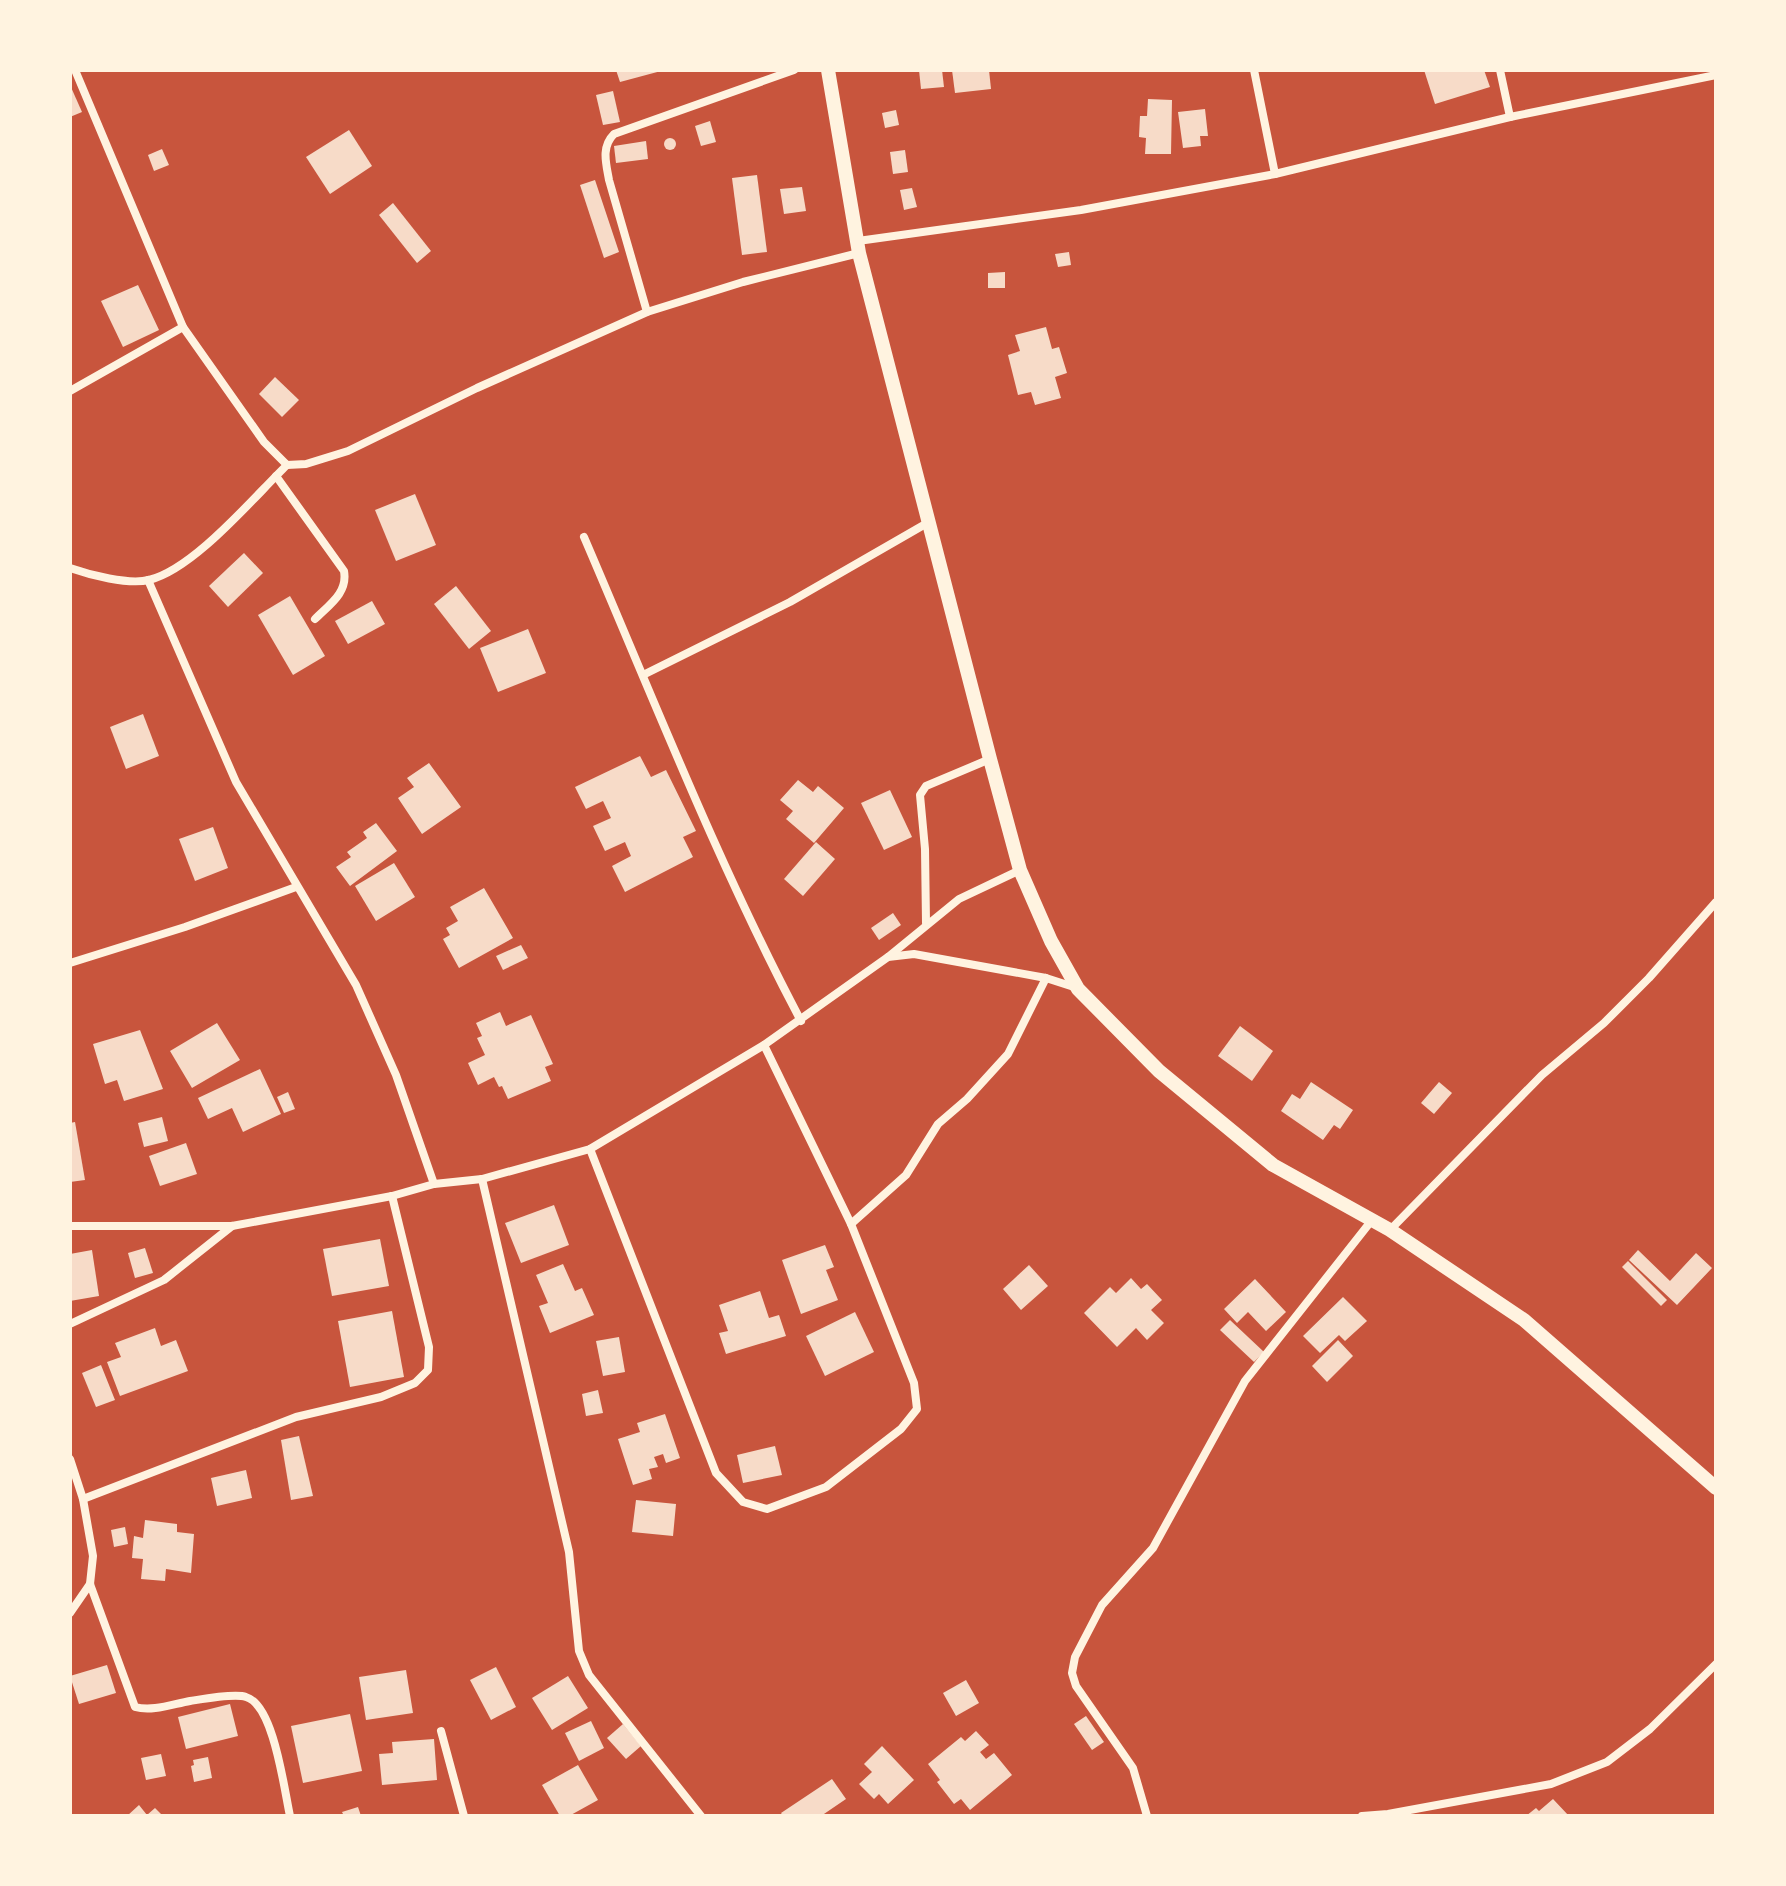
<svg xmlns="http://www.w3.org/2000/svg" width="1786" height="1886" font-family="Montserrat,sans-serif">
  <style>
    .building { fill: #f7dbc8 }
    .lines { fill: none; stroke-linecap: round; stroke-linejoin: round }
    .minor { stroke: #fff3e0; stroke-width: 8 }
    .tertiary { stroke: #fff3e0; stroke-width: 14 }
  </style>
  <rect width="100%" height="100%" fill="#c8553d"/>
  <g class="building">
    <polygon points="616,70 661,70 661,71 620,82"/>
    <polygon points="919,70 942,70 944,87 921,89"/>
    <polygon points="952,70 989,70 991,89 955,93"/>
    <polygon points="1424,70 1484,70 1490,87 1435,104"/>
    <polygon points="70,85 82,112 70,117"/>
    <polygon points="613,91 620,122 603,125 596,95"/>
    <polygon points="1148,99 1172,100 1171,154 1145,154 1146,138 1139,137 1140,116 1147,116"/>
    <polygon points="1205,109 1208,136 1200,136 1201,146 1183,148 1178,112"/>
    <polygon points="896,110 899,125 885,128 882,113"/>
    <polygon points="710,121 716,142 701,146 695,126"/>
    <polygon points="349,130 372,166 330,194 306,157"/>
    <circle cx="670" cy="144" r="6"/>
    <polygon points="646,141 648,159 616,163 614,146"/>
    <polygon points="162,149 169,165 154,171 148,155"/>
    <polygon points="905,150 908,172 893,174 890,152"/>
    <polygon points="757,175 767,252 742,255 732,178"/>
    <polygon points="595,180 619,252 604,258 580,185"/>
    <polygon points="802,187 806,211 784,214 780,189"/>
    <polygon points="912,188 917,207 904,210 900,190"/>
    <polygon points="393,203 431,251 417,263 379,215"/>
    <polygon points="1069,252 1071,265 1058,267 1055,254"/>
    <polygon points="1005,272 1005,288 988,288 988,273"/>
    <polygon points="138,285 159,330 123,347 101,301"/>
    <polygon points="1046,327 1052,349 1059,347 1067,373 1055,377 1061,398 1035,405 1031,392 1018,395 1008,355 1020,351 1015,335"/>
    <polygon points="275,377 299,400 282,417 259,394"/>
    <polygon points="415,494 436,545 396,561 375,510"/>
    <polygon points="244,553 263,573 228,607 209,586"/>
    <polygon points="456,586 491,631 469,649 434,604"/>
    <polygon points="290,596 325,656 293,675 258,615"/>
    <polygon points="372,601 385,624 348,644 335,621"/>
    <polygon points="528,629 546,673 498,692 480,648"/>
    <polygon points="143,714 159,756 126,769 110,727"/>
    <polygon points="640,756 651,777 666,770 696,831 683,837 693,857 625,892 612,866 631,856 625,842 605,851 593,826 611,818 603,801 586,809 575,787"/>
    <polygon points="429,763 461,807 422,834 398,798 414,787 407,778"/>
    <polygon points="798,780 813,792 818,786 844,808 814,843 786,819 793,811 780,800"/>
    <polygon points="890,790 912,837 884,850 861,803"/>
    <polygon points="376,823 397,851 350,886 336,867 351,857 347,852 367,838 363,832"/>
    <polygon points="213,827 228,868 195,881 179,839"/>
    <polygon points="816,842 835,859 803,896 784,879"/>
    <polygon points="394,863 415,897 376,921 355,886"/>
    <polygon points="484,888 513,938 459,968 443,939 450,935 446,928 458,921 450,907"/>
    <polygon points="893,913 901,925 879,940 871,928"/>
    <polygon points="521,945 528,958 503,970 496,956"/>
    <polygon points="500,1012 506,1026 531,1015 553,1064 545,1067 551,1081 508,1099 502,1086 499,1087 494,1077 478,1085 468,1063 485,1055 477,1038 482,1036 476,1023"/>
    <polygon points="217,1023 240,1060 192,1088 170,1051"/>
    <polygon points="1240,1026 1273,1051 1252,1081 1218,1056"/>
    <polygon points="140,1030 163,1089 124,1101 117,1080 105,1084 93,1044"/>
    <polygon points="260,1069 281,1114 243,1132 232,1108 208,1119 198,1098"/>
    <polygon points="1311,1082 1353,1110 1340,1129 1334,1125 1323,1140 1281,1111 1292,1094 1300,1099"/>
    <polygon points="1439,1082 1452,1093 1434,1114 1421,1103"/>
    <polygon points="288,1092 295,1109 284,1113 277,1097"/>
    <polygon points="162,1117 168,1141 144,1147 138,1123"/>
    <polygon points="75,1122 85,1180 70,1182 70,1123"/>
    <polygon points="186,1143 197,1174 160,1186 149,1156"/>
    <polygon points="554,1205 569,1245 521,1263 505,1223"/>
    <polygon points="380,1239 389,1286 332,1296 323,1249"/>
    <polygon points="825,1245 834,1267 826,1270 838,1300 801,1314 782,1260"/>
    <polygon points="145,1248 153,1273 135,1278 128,1253"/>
    <polygon points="92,1250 99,1296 70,1301 70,1254"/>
    <polygon points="1638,1250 1670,1281 1696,1253 1712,1268 1677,1305 1629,1260"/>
    <polygon points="1628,1261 1667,1300 1661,1306 1622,1267"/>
    <polygon points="563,1264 575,1291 582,1288 594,1315 550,1333 539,1306 548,1303 536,1275"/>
    <polygon points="1029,1265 1048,1286 1021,1310 1003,1289"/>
    <polygon points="1131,1278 1141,1289 1147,1284 1162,1300 1151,1310 1164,1323 1147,1340 1136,1328 1117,1347 1084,1313 1110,1287 1116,1293"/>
    <polygon points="1255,1279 1286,1312 1266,1331 1248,1312 1237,1323 1224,1309"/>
    <polygon points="760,1291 769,1318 779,1315 786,1336 726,1354 719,1333 728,1331 719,1305"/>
    <polygon points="1343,1297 1367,1321 1345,1341 1339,1335 1320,1353 1303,1336"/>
    <polygon points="392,1311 404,1377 350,1387 338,1321"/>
    <polygon points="855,1312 874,1352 825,1376 806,1336"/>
    <polygon points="1230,1320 1264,1352 1254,1362 1220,1330"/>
    <polygon points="155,1328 161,1346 176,1340 188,1371 120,1396 107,1362 121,1357 115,1343"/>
    <polygon points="619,1337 625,1372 603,1376 596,1341"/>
    <polygon points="1338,1340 1353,1356 1327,1382 1312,1366"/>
    <polygon points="101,1365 115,1400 96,1407 82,1373"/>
    <polygon points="598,1390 603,1413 586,1416 582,1394"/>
    <polygon points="665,1414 680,1458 666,1463 663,1454 654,1457 658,1467 649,1469 652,1479 633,1485 618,1439 640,1432 637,1423"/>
    <polygon points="299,1436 313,1496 291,1500 281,1440"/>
    <polygon points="775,1446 782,1475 743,1483 737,1455"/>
    <polygon points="246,1470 252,1498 217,1506 211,1478"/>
    <polygon points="636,1500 676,1504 673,1536 632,1532"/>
    <polygon points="145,1520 177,1524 177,1532 194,1534 191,1573 166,1569 165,1581 141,1579 143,1559 132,1558 134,1536 143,1538"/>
    <polygon points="125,1527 128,1544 114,1547 111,1530"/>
    <polygon points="107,1665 116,1693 79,1704 70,1676"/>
    <polygon points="496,1667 516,1707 491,1720 470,1680"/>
    <polygon points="406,1670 413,1713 366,1720 359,1677"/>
    <polygon points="568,1676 588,1708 552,1730 532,1698"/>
    <polygon points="966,1680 979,1703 956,1716 943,1693"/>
    <polygon points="230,1704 238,1736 186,1749 178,1717"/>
    <polygon points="350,1714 362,1771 303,1783 291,1726"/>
    <polygon points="1086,1716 1104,1742 1092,1750 1074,1724"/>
    <polygon points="591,1721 604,1748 579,1761 565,1733"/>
    <polygon points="623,1724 641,1746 626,1759 607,1738"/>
    <polygon points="976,1731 989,1745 980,1752 986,1759 994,1753 1012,1775 970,1810 961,1799 954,1804 937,1782 940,1780 928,1764 961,1737 965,1741"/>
    <polygon points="434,1739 437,1780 382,1785 379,1754 393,1753 392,1742"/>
    <polygon points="882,1746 914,1780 888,1804 879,1794 874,1799 859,1784 872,1772 864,1764"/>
    <polygon points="161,1754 166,1776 146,1780 141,1758"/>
    <polygon points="208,1757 212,1778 194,1782 191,1766 194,1765 193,1760"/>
    <polygon points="578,1765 598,1800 569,1816 560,1816 542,1785"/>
    <polygon points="832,1779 846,1799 821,1816 783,1816 781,1813"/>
    <polygon points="1553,1799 1569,1816 1526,1816 1536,1808 1539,1811"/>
    <polygon points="139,1805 147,1815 155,1808 163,1816 127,1816"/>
    <polygon points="358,1807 361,1816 344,1816 342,1812"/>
  </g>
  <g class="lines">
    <g class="minor">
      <polyline points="75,70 183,327 264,442 287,465 306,464 348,451 477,388 647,312 743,282 859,253"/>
      <polyline points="1254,70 1275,174"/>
      <polyline points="1500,70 1510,117"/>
      <polyline points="858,241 1081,210 1275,174 1510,117 1716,75"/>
      <path d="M647,312l-38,-132c-3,-17 -8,-33 5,-46l180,-64"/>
      <polyline points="70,391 183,327"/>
      <path d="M276,476l68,95c4,22 -15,34 -29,48"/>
      <path d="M584,537c70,163 134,327 217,484"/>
      <path d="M70,568c20,7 58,17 79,12 45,-11 104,-82 138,-115"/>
      <polyline points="148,580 236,782 356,985 396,1075 434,1184"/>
      <polyline points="643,675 790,602 929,522"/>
      <polyline points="926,923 925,849 920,795 926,786 990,759"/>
      <polyline points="888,957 959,899 1020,870"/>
      <polyline points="70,963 185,927 296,887"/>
      <polyline points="590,1149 716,1473 743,1502 767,1509 826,1487 901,1429 917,1409 914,1383 851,1224 764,1045"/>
      <polyline points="482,1179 569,1552 579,1651 589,1675 701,1816"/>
      <polyline points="851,1224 906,1175 938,1124 967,1099 1008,1054 1046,978"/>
      <polyline points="70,1226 232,1226 392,1196 434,1184 482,1179 590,1149 764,1045 888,957 914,954 1046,978 1077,988"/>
      <polyline points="1390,1230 1542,1075 1604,1023 1649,978 1716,902"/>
      <polyline points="70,1324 164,1280 232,1226"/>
      <path d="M70,1459l13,40 10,57 -3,28 45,123c17,5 38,-3 55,-6 13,-2 45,-8 56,-4 28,8 38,92 44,119"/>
      <polyline points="83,1499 296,1417 381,1397 415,1383 428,1370 429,1347 392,1196"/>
      <polyline points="70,1613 90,1584"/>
      <polyline points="441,1731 464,1816"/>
      <polyline points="1147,1816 1133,1768 1076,1686 1072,1673 1075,1657 1102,1605 1153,1548 1245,1381 1372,1220"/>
      <polyline points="1362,1816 1388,1814 1551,1784 1607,1762 1650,1729 1716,1664"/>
    </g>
    <polyline class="tertiary" points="828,70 859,253 990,759 1020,870 1051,941 1078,989 1159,1071 1273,1165 1390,1230 1524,1320 1716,1488"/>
  </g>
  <rect width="1786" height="1886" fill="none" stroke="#fff3e0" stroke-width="144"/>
</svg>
